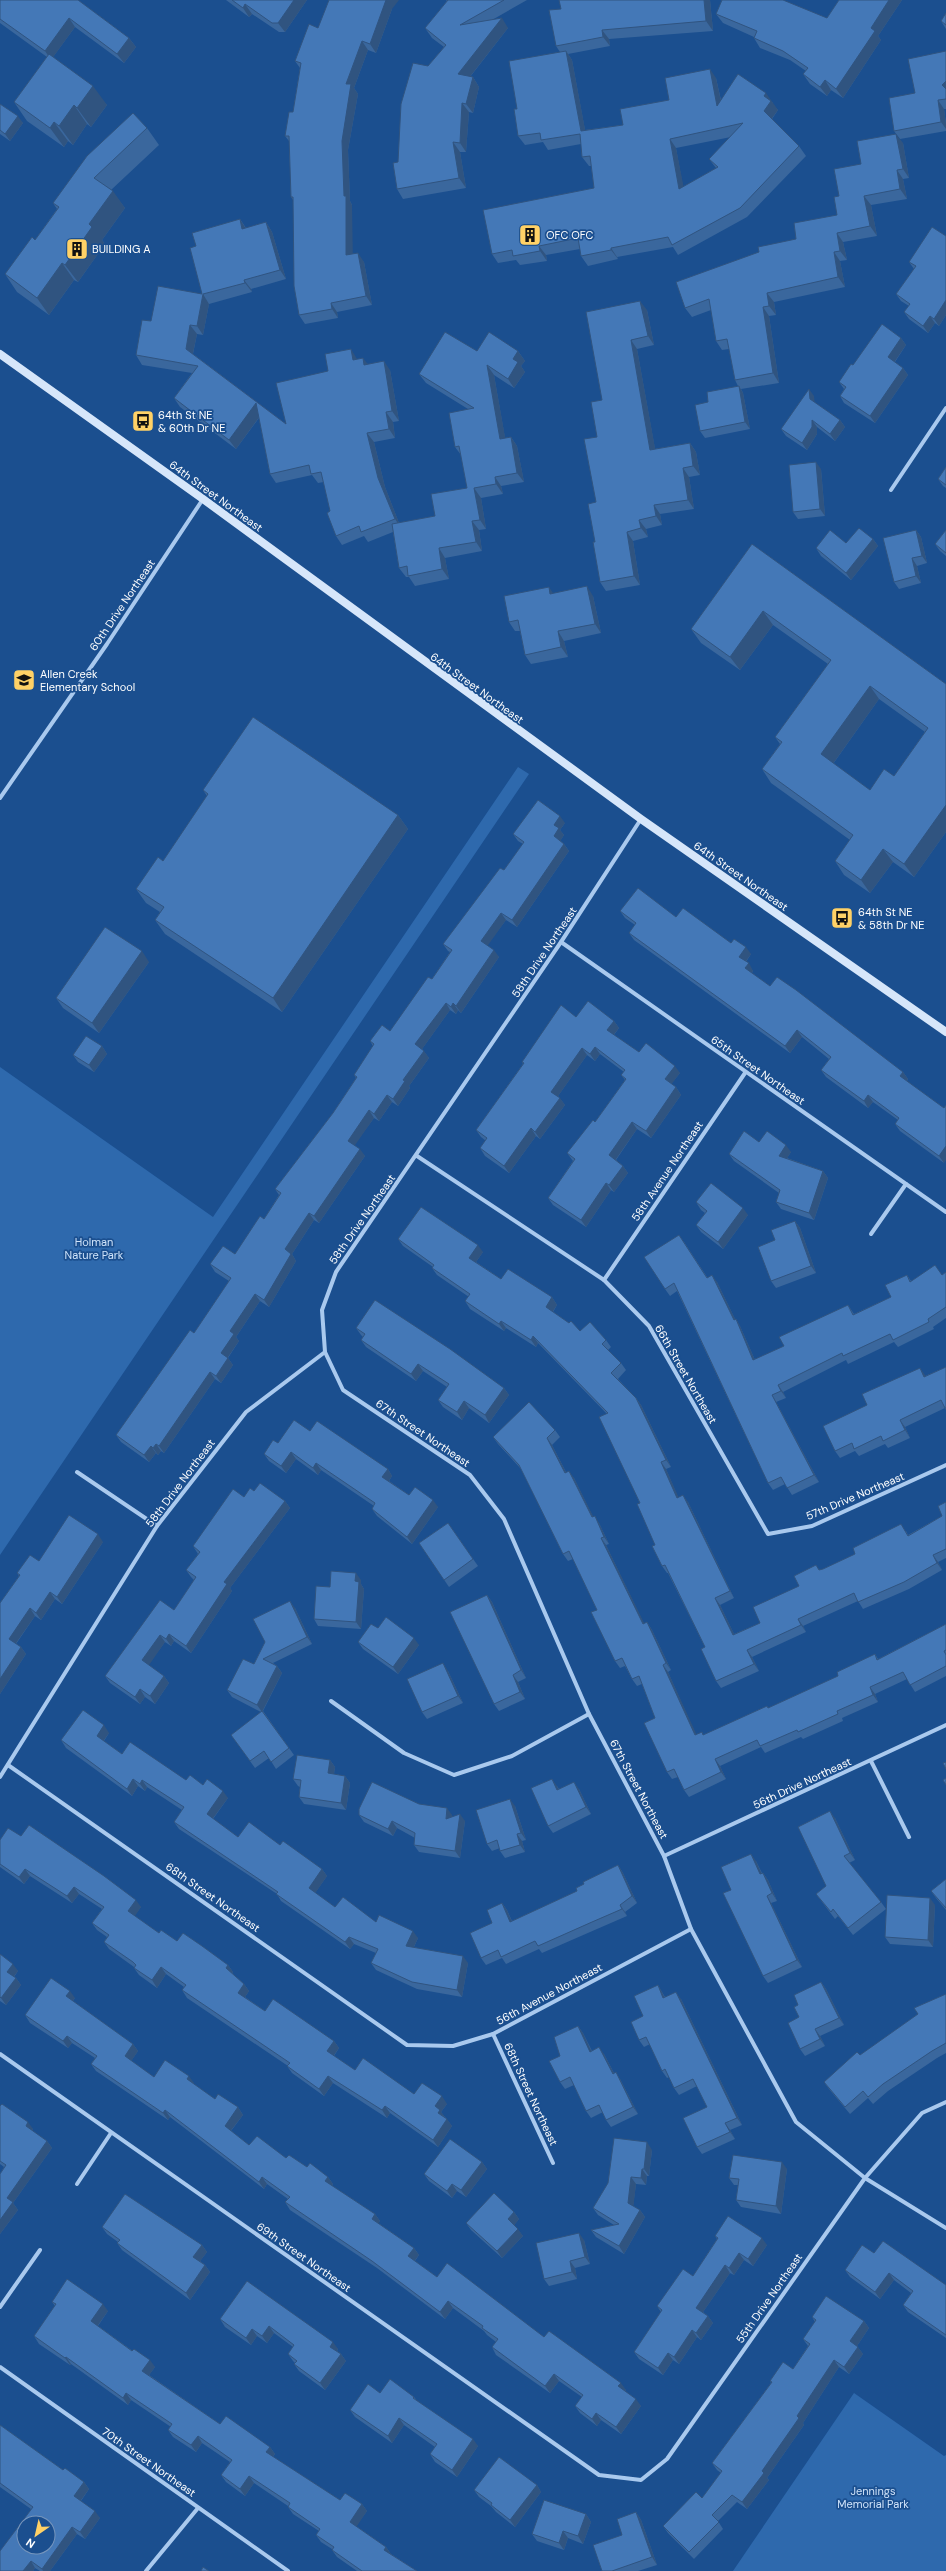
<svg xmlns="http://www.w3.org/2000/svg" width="946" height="2571" font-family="'DM Sans',sans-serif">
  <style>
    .green { fill: #2e69ad }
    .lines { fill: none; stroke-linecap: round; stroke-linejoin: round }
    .street { stroke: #a9c9ee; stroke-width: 4 }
    .secondary { stroke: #d6e6fa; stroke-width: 8 }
    .wall { fill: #3a679d; fill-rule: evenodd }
    .shaded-wall { fill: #305480 }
    .building { fill: #4478b7; stroke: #305480; fill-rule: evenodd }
    .labels { text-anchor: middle; stroke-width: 3.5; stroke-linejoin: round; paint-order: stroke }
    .poi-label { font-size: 11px; fill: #fff; stroke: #1b4f8f; text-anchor: start }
    .street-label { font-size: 11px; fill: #fff; stroke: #1b4f8f }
    .park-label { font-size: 11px; fill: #cfe3fa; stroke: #1b4f8f }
  </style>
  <rect width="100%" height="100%" fill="#1b4f8f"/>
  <g class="green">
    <polygon points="518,767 529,774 0,1555 0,1067 213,1217"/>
    <polygon points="854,2393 944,2456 946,2455 946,2571 733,2571"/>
  </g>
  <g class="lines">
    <g class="street">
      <polyline points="891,490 946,408"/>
      <polyline points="0,798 107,644 203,499"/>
      <polyline points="561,942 946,1212"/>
      <polyline points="417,1156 604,1280 649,1326 768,1534 812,1526 946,1465"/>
      <polyline points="871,1234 906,1184"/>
      <polyline points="604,1280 745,1073"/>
      <polyline points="325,1352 343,1390 470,1475 504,1519 589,1714 664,1856 691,1929 796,2122 865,2178 946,2228"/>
      <polyline points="77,1472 157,1526"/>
      <polyline points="331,1701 404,1753 454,1775 512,1756 589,1714"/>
      <polyline points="871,1761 909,1837"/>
      <polyline points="8,1765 407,2045 453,2046 493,2034 691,1929"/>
      <polyline points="0,1777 157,1526 246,1412 325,1352 322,1310 336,1272 561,942 641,819"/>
      <polyline points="664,1856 946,1725"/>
      <polyline points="493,2034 553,2163"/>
      <polyline points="0,2054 599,2475 641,2480 667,2459 865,2178 922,2113 946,2102"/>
      <polyline points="77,2184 111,2133"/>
      <polyline points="0,2307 40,2250"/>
      <polyline points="0,2367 288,2571"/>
      <polyline points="146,2571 198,2508"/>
    </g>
    <polyline class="secondary" points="0,354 203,499 641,819 946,1032"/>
  </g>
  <g class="wall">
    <polygon points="0,0 78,0 129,38 136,47 124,63 75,27 53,57 107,105 91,127 87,124 73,145 68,141 64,147 27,121 14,102 47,57 0,23"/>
    <polygon points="226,0 307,0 285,32 279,32 252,14 249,17"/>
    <polygon points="446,0 527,0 492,20 508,28 470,77 473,77 479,87 473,113 469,112 466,152 460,152 466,188 403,199 397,189 398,162 428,66 444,47 432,38 425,28 447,1"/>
    <path d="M710,0l3,31 -104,8 1,7 -42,8 4,6 13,70 38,-5 46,-25 47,-22 5,22 52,2 -1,1 6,7 -6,9 27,27 7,10 -59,61 -69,38 -5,-8 -56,10 1,2 -30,7 -7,-10 -1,-7 -34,6 1,6 -27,4 -4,-5 -18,3 -6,-9 102,-66 -3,-22h-2l-7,-9 -1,-13 -33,6 -5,-8 -18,3 -7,-9 -1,-27 43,-57 -4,-6 5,-37zM731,137l-22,22 7,9 -33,19 -7,-39z"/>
    <polygon points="839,0 902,0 878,36 881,40 843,98 831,90 827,96 810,84 803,74 806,71 790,60 760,48 754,38 754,37 723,23 716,14 827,18"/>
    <polygon points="392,9 376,53 368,50 354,88 358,94 348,150 350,201 352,205 352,254 364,262 372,305 337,312 338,318 305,324 299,315 293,200 291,197 289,141 285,136 293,112 300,68 295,61 318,28"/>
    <polygon points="946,13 946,29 941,21"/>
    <polygon points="946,51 946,109 944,109 946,124 946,131 900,139 894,131 915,93"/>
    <polygon points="0,104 23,123 10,141 0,134"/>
    <polygon points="147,128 159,145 111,190 125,208 102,240 105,244 78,282 74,280 49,315 17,292 5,274 35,240 57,209 53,203"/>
    <polygon points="903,143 909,178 903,179 907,199 871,205 877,236 843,242 847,260 840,261 845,287 774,302 776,315 769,316 779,383 741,389 743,393 750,429 705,438 700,431 738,386 735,380 729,349 722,350 716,341 711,310 692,317 685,308 796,239 837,215 839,196 861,164"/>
    <polygon points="240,219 246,228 266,222 272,232 286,279 251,289 252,292 209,304 203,335 197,334 193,354 286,424 328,371 357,359 368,364 390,370 399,421 393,422 395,438 374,442 385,487 399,523 435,516 467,488 461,455 455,447 468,409 426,383 419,374 477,351 518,351 525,361 521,366 525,372 514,388 494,375 505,438 511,437 517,446 524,482 501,486 503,494 481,498 486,529 479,530 482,551 445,558 449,579 415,586 409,577 406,577 399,568 393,532 368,542 364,536 342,545 336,536 324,482 318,483 312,475 276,483 270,474 259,418 236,449 180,407 174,398 192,373 142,365 136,355 151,321 202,294 196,246"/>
    <polygon points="946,236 946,315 939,326 935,323 928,333 909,319 904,312 909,306 901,301 896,294 914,269 909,262"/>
    <polygon points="647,310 654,345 637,349 655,449 690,443 696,452 700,475 689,477 694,509 660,514 662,525 646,529 648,537 633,541 640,585 606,591 600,582 595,542 597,437 602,400"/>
    <polygon points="901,338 906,345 895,362 903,368 908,375 875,423 844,403 840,396 844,389 839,382 853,365"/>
    <polygon points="814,396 814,402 840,420 845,427 835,441 817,427 817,434 807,450 786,436 781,429"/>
    <polygon points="946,467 946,488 943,486 938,479"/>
    <polygon points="821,469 825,516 798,519 793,512"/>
    <polygon points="916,530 921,537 927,563 917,566 921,583 899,589 894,582"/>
    <polygon points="946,530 946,556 940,551 935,544"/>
    <polygon points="873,539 878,546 851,580 821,556 816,548"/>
    <path d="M752,544l194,140v148l-32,45 -21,-15 -23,31 -26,-18 -9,-14 15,-21 -79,-57 -9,-14 18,-25 -5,-7 53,-73 -55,-39 -33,45 -39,-27 -10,-14zM879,699l46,33 -31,44 -24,14 -37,-26z"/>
    <polygon points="553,593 593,596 601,633 564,641 568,657 531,664 525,655 520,631 515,631 509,622"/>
    <polygon points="203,790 398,815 408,829 282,1012 165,934 155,920 160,912 146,903 136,889 163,861 207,796"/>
    <polygon points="565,823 560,830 564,835 560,841 564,844 569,851 517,927 506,920 487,945 499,957 461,1013 458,1010 456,1014 450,1010 422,1049 429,1058 409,1086 410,1088 398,1106 392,1102 379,1121 374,1118 354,1145 365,1156 319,1223 314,1220 292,1254 296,1261 269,1307 260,1301 236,1337 239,1341 228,1358 233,1365 221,1383 215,1379 164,1453 161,1451 158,1455 156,1453 149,1462 121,1442 116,1435 194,1333 229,1281 215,1272 210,1264 235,1254 264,1219 279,1195 275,1189 333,1113 356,1078 354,1075 373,1046 370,1041 390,1031 432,979 450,952 448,951 443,944 504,870 523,844 518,841 513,834"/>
    <polygon points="620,911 676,917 731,943 751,954 746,962 753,971 752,973 770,986 903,1072 908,1079 907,1081 944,1163 900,1131 895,1124 898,1120 873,1102 868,1108 826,1077 821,1070 829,1059 802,1037 790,1053 634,940 629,933 635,925 625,918"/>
    <polygon points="149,962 99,1033 63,1008 56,998"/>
    <polygon points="576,1017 614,1021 619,1028 614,1035 639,1052 680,1073 671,1084 676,1087 681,1095 651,1138 637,1129 616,1160 623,1166 628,1173 614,1192 611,1190 586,1227 553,1205 548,1198 573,1161 567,1153 595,1122 625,1080 621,1075 624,1072 600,1054 595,1061 587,1055 558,1096 565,1105 540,1139 536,1136 509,1173 485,1156 480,1148 486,1141 481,1137 476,1130 523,1064 522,1062"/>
    <polygon points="102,1046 107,1054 94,1072 78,1062 73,1055"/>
    <polygon points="759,1142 791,1152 787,1158 823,1171 828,1178 814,1220 781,1209 776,1202 779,1193 734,1161 729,1154"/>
    <polygon points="696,1202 748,1215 723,1249 701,1232 696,1225 705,1213 701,1210"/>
    <polygon points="795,1221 800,1228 816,1273 776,1288 771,1281 775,1240"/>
    <polygon points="398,1239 483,1252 476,1262 501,1279 552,1297 557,1305 553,1312 580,1331 606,1340 611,1347 608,1350 621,1363 626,1370 618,1379 636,1398 641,1405 671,1467 666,1469 678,1497 688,1502 734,1598 720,1605 734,1634 760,1623 799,1586 816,1565 819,1570 823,1569 906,1531 908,1535 942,1516 946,1502 946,1558 938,1562 942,1570 909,1589 863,1609 858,1601 803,1626 806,1632 752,1657 759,1671 721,1688 716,1681 705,1647 668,1573 667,1573 662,1566 655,1545 606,1413 538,1343 536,1347 506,1328 504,1331 470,1309 465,1301 469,1297 437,1275 432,1268 433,1267 403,1246"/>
    <polygon points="684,1242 707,1277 717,1282 735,1319 736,1319 740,1326 755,1360 784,1346 848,1305 854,1314 891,1297 907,1275 911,1281 942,1275 946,1272 946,1318 933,1327 934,1329 898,1347 894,1342 848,1364 846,1360 783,1392 786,1398 776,1402 819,1482 792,1495 785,1484 773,1490 768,1483 677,1291 670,1296 665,1289"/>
    <polygon points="356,1328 504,1388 509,1395 489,1423 469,1408 462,1420 443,1407 438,1400 447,1387 423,1371 416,1381 366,1347 361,1340 363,1337 361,1335"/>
    <polygon points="946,1367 946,1410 945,1408 905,1427 910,1438 888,1448 885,1444 859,1456 855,1451 840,1458 835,1451 867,1405 925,1375 925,1376"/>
    <polygon points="555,1430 560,1437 552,1445 566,1472 574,1478 593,1517 599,1523 609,1544 606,1545 644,1624 647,1622 652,1630 671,1670 668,1672 696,1735 704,1735 768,1708 838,1676 875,1654 878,1659 946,1624 946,1676 915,1692 907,1679 875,1694 878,1702 842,1718 843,1721 803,1739 801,1737 765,1753 761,1747 720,1766 726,1779 689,1797 684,1790 678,1777 672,1779 667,1772 655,1718 642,1684 637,1686 632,1679 625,1666 620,1668 615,1661 597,1610 573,1559 568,1561 563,1554 521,1469 498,1444 493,1437"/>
    <polygon points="310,1431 388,1469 392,1476 389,1481 409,1495 438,1507 412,1544 377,1516 372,1509 374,1506 321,1470 318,1475 296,1459 286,1473 269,1461 264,1454 278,1443"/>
    <polygon points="254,1491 285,1501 290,1508 230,1588 232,1591 191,1653 174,1641 171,1646 165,1642 148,1665 164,1676 169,1683 155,1704 145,1697 140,1704 110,1683 105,1676 174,1610 194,1580 191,1577 186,1570 198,1554 193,1546 244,1497"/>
    <polygon points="448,1523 478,1566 449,1587 419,1543"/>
    <polygon points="103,1542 62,1604 55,1599 41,1620 35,1616 16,1644 21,1647 26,1654 0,1694 0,1603 19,1576 17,1573 39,1561"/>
    <polygon points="361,1580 361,1584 364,1589 361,1629 318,1626 314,1619 330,1587"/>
    <polygon points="487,1595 492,1602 526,1678 518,1682 525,1699 499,1711 494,1704"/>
    <polygon points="295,1608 312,1644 273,1663 277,1666 282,1673 263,1711 294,1755 276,1769 269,1758 255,1768 231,1735 261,1712 232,1697 227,1690 254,1664"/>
    <polygon points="378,1628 419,1645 398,1674 363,1649 358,1642"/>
    <polygon points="448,1671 463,1703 427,1719 422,1712"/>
    <polygon points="109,1733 104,1741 122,1754 186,1780 203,1785 228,1798 213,1819 238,1837 280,1845 322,1869 327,1876 315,1893 335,1907 376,1922 418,1938 414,1947 468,1963 462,1997 417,1989 376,1970 371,1963 376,1953 354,1944 350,1949 281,1901 277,1894 179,1829 174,1822 182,1810 147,1787 145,1791 138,1786 132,1796 66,1748 61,1740"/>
    <polygon points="330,1760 335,1767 334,1774 345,1776 350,1783 346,1810 304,1804 299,1797 300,1787 298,1786 293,1779"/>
    <polygon points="557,1786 559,1789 579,1789 591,1814 553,1833 548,1826"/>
    <polygon points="419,1804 452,1815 452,1817 465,1821 460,1858 419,1852 414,1845 415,1838 397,1828 393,1836 364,1822 359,1815"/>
    <polygon points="515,1806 526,1840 522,1841 525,1852 505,1858 500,1851 500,1848 492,1851 487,1844"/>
    <polygon points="835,1818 855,1860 849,1863 881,1902 886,1909 853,1935 838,1916 835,1919 816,1894 826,1886"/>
    <polygon points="21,1836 141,1907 134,1916 159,1933 228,1965 233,1972 232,1973 244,1984 249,1991 245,1997 265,2011 334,2041 339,2048 334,2056 355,2070 414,2094 447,2104 441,2112 452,2126 438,2147 390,2113 387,2118 333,2083 324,2096 292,2073 287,2066 288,2066 187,1998 182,1990 184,1987 166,1974 157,1988 139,1975 134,1968 134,1967 109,1949 104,1942 107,1937 97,1930 92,1923 102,1909 79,1894 72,1903 30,1876 24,1884 0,1867 0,1840"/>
    <polygon points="756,1861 762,1873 763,1873 768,1880 777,1901 771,1903 802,1967 768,1983 763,1976 731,1890"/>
    <polygon points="618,1865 623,1873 637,1903 625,1912 627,1916 597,1929 542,1953 539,1949 506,1964 502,1958 486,1965 481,1958 502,1903 507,1910 512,1921 577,1891 584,1884"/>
    <polygon points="946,1879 946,1910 936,1898 931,1891"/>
    <polygon points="935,1905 933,1947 890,1944 885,1937"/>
    <polygon points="0,1954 18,1971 14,1977 16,1978 21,1985 6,2005 0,2001"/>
    <polygon points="821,1982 826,1989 844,2025 820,2036 825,2046 805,2056 800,2049 798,2005"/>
    <polygon points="658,1985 662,1992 665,1997 681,1999 742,2125 730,2130 735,2139 702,2154 697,2147 707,2107 697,2086 679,2095 674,2088 669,2077 667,2078 662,2071 650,2044 644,2047 639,2040 643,2016"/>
    <polygon points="946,1994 946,2053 937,2058 888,2091 873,2104 868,2098 850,2114 829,2089 824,2082"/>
    <polygon points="75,1998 73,2001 133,2044 138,2051 131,2061 154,2077 194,2083 193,2084 215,2099 238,2107 243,2115 231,2131 249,2145 286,2158 328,2177 333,2184 332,2186 375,2214 380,2221 378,2223 414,2248 419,2255 415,2261 437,2277 544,2337 626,2390 625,2391 641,2406 621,2434 601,2420 597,2426 580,2413 575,2406 582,2397 559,2381 550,2393 496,2355 492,2347 496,2342 487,2335 484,2331 453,2308 445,2319 377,2268 290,2210 285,2202 288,2199 267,2184 264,2189 170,2117 168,2120 96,2071 91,2064 95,2058 72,2043 68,2048 30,2023 25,2015"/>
    <polygon points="578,2026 583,2033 592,2051 604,2054 614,2073 620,2079 638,2114 611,2127 606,2120 603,2112 591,2118 586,2111 574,2085 565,2089 560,2082 560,2056"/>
    <polygon points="0,2106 33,2129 32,2131 47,2141 52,2148 13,2203 18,2210 0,2234 0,2174 4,2167 0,2164"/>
    <polygon points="652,2150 649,2176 647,2176 646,2185 636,2184 633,2206 640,2210 645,2217 624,2254 596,2237 591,2230 614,2225 598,2215 593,2208"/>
    <polygon points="482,2162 487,2169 466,2197 457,2191 452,2198 429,2181 424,2174"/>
    <polygon points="787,2169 781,2214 741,2207 736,2200 738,2185 734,2185 729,2178"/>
    <polygon points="514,2212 519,2219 514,2225 523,2236 502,2258 471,2230 466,2223"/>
    <polygon points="102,2227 202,2245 207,2252 200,2261 205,2265 210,2272 190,2300 122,2250 117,2243 118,2242 107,2234"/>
    <polygon points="715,2236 767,2245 753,2266 744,2260 734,2275 730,2273 703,2312 708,2316 713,2323 701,2340 697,2337 679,2364 673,2360 663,2375 639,2359 634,2352 661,2312 657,2306 693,2276 717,2239"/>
    <polygon points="584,2240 590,2264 575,2268 577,2279 549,2286 544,2279"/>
    <polygon points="874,2253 946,2285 946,2338 908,2312 903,2305 911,2293 894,2280 880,2299 850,2277 845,2270"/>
    <polygon points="247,2281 338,2349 337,2351 341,2354 346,2361 325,2390 299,2371 294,2364 295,2363 293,2361 288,2354 293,2347 274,2333 267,2343 257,2336 251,2345 225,2327 220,2319"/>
    <polygon points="52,2302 108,2311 98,2326 155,2367 149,2375 220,2424 270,2447 275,2454 273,2457 340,2500 362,2504 367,2511 356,2526 386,2547 391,2554 417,2571 357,2571 337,2557 332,2550 332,2549 321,2542 316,2535 319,2531 293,2514 288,2507 288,2506 254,2483 245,2496 226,2482 221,2475 230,2462 202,2443 196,2452 173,2437 168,2430 171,2427 131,2400 128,2405 71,2364 70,2365 39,2344 34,2336 55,2306"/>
    <polygon points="812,2317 864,2321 869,2328 857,2346 863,2354 849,2374 839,2367 803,2423 804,2425 767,2478 769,2480 747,2509 737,2502 718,2521 723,2529 694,2559 668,2533 663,2526 702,2498 721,2473 717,2470 712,2463 771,2383 770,2381 793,2369 808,2346 803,2339 815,2322"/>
    <polygon points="380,2393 414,2397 418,2402 478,2446 457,2477 435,2462 430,2454 435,2447 404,2425 392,2443 355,2417 350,2410"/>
    <polygon points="0,2425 63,2470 84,2482 89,2489 81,2501 100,2518 85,2539 77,2534 50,2571 40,2571 35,2568 33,2571 0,2571 31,2509 0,2487"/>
    <polygon points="537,2485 541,2492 515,2527 496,2512 491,2506 479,2497 474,2490"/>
    <polygon points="636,2512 641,2520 657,2565 638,2571 602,2571 622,2535"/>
    <polygon points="586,2514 591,2522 583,2544 568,2538 564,2550 537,2541 532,2534"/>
  </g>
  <g class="shaded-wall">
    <polygon points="294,0 307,0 285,32 278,23"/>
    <polygon points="386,0 399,0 392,9 376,53 370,44"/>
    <polygon points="704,0 710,0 713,31 706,21"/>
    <polygon points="889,0 902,0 878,36 881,40 843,98 836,89 871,28"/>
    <polygon points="245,4 252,14 249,17 243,8"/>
    <polygon points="69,18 75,27 51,60 45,51"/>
    <polygon points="502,18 508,28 465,83 458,74"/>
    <polygon points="602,30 609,39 610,46 603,37"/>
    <polygon points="129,38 136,47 124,63 117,54"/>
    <polygon points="362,41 368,50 354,88 358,94 348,150 350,201 352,205 353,264 346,255 342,141 346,84"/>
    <polygon points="566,51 572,60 587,140 581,131"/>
    <polygon points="710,69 716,78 724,115 717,106"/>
    <polygon points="473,77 479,87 473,113 466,104"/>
    <polygon points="825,80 831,90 827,96 820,87"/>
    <polygon points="946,81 946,90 942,85"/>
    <polygon points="93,86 107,105 91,127 77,108"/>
    <polygon points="766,93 778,110 770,121 764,111 764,96"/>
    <polygon points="938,100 944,109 946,124 946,129 941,122"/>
    <polygon points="462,103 469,112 466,152 460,143"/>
    <polygon points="74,105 87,124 73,145 59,126"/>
    <polygon points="18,116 23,123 10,141 5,134"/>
    <polygon points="54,122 68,141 64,147 50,128"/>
    <polygon points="896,134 903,143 909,178 903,169"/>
    <polygon points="670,139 676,148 686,199 679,189"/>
    <polygon points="453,142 460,152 466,188 459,178"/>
    <polygon points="897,170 903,179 907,199 900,189"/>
    <polygon points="113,191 125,208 102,240 105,244 78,282 65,265 89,224"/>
    <polygon points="864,196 871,205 877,236 870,226"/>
    <polygon points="240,219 246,229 242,229"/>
    <polygon points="266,222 272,232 286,279 280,270"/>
    <polygon points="837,233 843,242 847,260 840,251"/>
    <polygon points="539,246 546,255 547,261 540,251"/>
    <polygon points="611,248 617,257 618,259 611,250"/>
    <polygon points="834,252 840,261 845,287 838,277"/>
    <polygon points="358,253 364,262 372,305 366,296"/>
    <polygon points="62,263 74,280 49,315 37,298"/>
    <polygon points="244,280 251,289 252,292 245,283"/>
    <polygon points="767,293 774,302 776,315 769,306"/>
    <polygon points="203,294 209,304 203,335 197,326"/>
    <polygon points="946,300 946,315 939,326 934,319"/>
    <polygon points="640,301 647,310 654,345 648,336"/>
    <polygon points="331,303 337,312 338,318 332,309"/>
    <polygon points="763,307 769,316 779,383 773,373"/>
    <polygon points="930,316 935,323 928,333 923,326"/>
    <polygon points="190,325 197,334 192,358 186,349"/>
    <polygon points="901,338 906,345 893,364 888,357"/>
    <polygon points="631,340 637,349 657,459 650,450"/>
    <polygon points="351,349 357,359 353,360"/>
    <polygon points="518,351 525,361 521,366 525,372 514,388 508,379 513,359"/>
    <polygon points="363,358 370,367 364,365"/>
    <polygon points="384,361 390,370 399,421 392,411"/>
    <polygon points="487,365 494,375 507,448 500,439"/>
    <polygon points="903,368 908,375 875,423 870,416"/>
    <polygon points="739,386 743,393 750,429 745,422"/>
    <polygon points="809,389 814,396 815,406 810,399"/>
    <polygon points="256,403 263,412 236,449 229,440"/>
    <polygon points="386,412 393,422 395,438 389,429"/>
    <polygon points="812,420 817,427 817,434 807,450 802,443"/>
    <polygon points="840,420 845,427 835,441 830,434"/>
    <polygon points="367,433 374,442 385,487 401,528 395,519 378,478"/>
    <polygon points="511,437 517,446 524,482 517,473"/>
    <polygon points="690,443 696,452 700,475 693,466"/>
    <polygon points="816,462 821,469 825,516 820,509"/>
    <polygon points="683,468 689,477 694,509 688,500"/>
    <polygon points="495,477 501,486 503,494 496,484"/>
    <polygon points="474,488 481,498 486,529 480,520"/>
    <polygon points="654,505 660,514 662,525 656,516"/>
    <polygon points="639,520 646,529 648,537 641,528"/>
    <polygon points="472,521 479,530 482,551 476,542"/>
    <polygon points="916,530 921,537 927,563 922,556"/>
    <polygon points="627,532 633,541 640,585 634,576"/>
    <polygon points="873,539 878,546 851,580 846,573"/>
    <polygon points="439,548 445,558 449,579 442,569"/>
    <polygon points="912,558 917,566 921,583 916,576"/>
    <polygon points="587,586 593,596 601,633 595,624"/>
    <polygon points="549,587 555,596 550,594"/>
    <polygon points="763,611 773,625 740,670 730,657"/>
    <polygon points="558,631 564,641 568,657 561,647"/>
    <polygon points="870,686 879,699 830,768 821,754"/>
    <polygon points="946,805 946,832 914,877 904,864"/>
    <polygon points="398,815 408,829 282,1012 273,998"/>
    <polygon points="560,816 565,823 560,830 564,835 559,843 554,836 554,825"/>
    <polygon points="564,844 569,851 517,927 512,920"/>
    <polygon points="883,849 893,862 870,893 861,880"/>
    <polygon points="501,913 506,920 486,948 481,941"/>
    <polygon points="746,947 751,954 744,964 739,957"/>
    <polygon points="494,950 499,957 461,1013 456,1006"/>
    <polygon points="142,951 149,962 99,1033 92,1023"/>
    <polygon points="749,963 753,971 750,975 745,968"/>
    <polygon points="446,1003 450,1010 420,1052 415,1044"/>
    <polygon points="453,1003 458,1010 456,1014 451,1007"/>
    <polygon points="614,1021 619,1028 612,1037 607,1030"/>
    <polygon points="797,1030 802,1037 790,1053 785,1046"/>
    <polygon points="102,1046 107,1054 94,1072 89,1065"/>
    <polygon points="595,1047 600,1054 595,1061 590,1054"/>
    <polygon points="582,1048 587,1055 556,1099 551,1092"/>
    <polygon points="424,1051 429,1058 409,1086 410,1088 398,1106 393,1099 403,1080"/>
    <polygon points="675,1066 680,1073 670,1086 665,1079"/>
    <polygon points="903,1072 908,1079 905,1083 900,1076"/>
    <polygon points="676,1087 681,1095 651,1138 646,1131"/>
    <polygon points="387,1095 392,1102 379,1121 374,1114"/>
    <polygon points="868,1095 873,1102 868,1108 864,1101"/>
    <polygon points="560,1098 565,1105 540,1139 535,1132"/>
    <polygon points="369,1110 374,1118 353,1148 348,1141"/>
    <polygon points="632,1122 637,1129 614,1162 609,1155"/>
    <polygon points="531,1128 536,1136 509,1173 504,1166"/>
    <polygon points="786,1145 791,1152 784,1163 779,1156"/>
    <polygon points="946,1146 946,1160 944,1163 939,1156"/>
    <polygon points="360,1149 365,1156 319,1223 314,1216"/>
    <polygon points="623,1166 628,1173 614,1192 609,1185"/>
    <polygon points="823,1171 828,1178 814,1220 809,1213"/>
    <polygon points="606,1183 611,1190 586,1227 581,1220"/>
    <polygon points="743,1208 748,1215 723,1249 718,1242"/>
    <polygon points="309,1213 314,1220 292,1254 296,1261 269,1307 264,1300 285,1249"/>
    <polygon points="795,1221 800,1228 816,1273 811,1266"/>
    <polygon points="478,1245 483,1252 474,1265 469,1258"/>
    <polygon points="712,1275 717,1282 739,1327 734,1320"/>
    <polygon points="255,1294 260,1301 236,1337 239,1341 226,1360 221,1353 230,1331"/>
    <polygon points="552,1297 557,1305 551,1314 546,1307"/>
    <polygon points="736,1319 740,1326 758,1367 753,1360"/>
    <polygon points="501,1321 506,1328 504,1331 499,1324"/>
    <polygon points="533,1336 538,1343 536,1347 531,1340"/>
    <polygon points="228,1358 233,1365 221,1383 216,1376"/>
    <polygon points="418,1364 423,1371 416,1381 411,1374"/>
    <polygon points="920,1368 925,1375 929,1384 924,1377"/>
    <polygon points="210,1372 215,1379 164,1453 159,1446"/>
    <polygon points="778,1385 783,1392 786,1398 781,1391"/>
    <polygon points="504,1388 509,1395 489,1423 485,1415"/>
    <polygon points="772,1395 776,1402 819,1482 814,1475"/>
    <polygon points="636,1398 641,1405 671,1467 666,1460"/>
    <polygon points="464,1401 469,1408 462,1420 457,1412"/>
    <polygon points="900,1420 905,1427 910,1438 905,1430"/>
    <polygon points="547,1438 552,1445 570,1480 565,1473"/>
    <polygon points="156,1444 161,1451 158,1455 153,1448"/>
    <polygon points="151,1446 156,1453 149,1462 144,1455"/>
    <polygon points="291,1452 296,1459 286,1473 281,1466"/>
    <polygon points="661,1462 666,1469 682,1505 677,1498"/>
    <polygon points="316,1463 321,1470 318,1475 313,1468"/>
    <polygon points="388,1469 392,1476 387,1484 382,1477"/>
    <polygon points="569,1471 574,1478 597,1524 592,1517"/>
    <polygon points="683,1495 688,1502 734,1598 730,1591"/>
    <polygon points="433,1500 438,1507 412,1544 407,1537"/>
    <polygon points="285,1501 290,1508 230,1588 232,1591 191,1653 186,1646 224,1582"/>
    <polygon points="595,1516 599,1523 609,1544 604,1537"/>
    <polygon points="98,1534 103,1542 62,1604 57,1597"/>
    <polygon points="601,1538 606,1545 648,1631 643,1624"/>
    <polygon points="933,1555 938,1562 942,1570 937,1563"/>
    <polygon points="356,1573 361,1580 361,1584 364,1589 361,1629 356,1622 355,1581"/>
    <polygon points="50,1592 55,1599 41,1620 36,1613"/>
    <polygon points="487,1595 492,1602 526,1678 521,1670"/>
    <polygon points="715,1598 720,1605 738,1642 733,1635"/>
    <polygon points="290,1601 295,1608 312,1644 307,1637"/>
    <polygon points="30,1608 35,1616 14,1646 9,1639"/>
    <polygon points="798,1619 803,1626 806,1632 801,1625"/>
    <polygon points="647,1622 652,1630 671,1670 666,1663"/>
    <polygon points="169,1634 174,1641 171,1646 166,1639"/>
    <polygon points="160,1635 165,1642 147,1668 142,1660"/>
    <polygon points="414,1638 419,1645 398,1674 393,1667"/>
    <polygon points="21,1647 26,1654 0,1694 0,1679"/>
    <polygon points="747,1650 752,1657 759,1671 754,1664"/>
    <polygon points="443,1663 448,1671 463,1703 458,1696"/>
    <polygon points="663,1665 668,1672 700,1742 695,1735"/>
    <polygon points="277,1666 282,1673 262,1712 257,1705"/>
    <polygon points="513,1675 518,1682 525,1699 520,1692"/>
    <polygon points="164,1676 169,1683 155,1704 150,1696"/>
    <polygon points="870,1687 875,1694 878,1702 873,1695"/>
    <polygon points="140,1689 145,1697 140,1704 135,1697"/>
    <polygon points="104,1725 109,1733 102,1743 97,1736"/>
    <polygon points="715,1759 720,1766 726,1779 721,1772"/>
    <polygon points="330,1760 335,1767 333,1780 328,1773"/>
    <polygon points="345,1776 350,1783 346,1810 341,1803"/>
    <polygon points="133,1779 138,1786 132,1796 127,1789"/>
    <polygon points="552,1779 557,1786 562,1797 557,1790"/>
    <polygon points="142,1780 147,1787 145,1791 140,1784"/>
    <polygon points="574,1782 579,1789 591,1814 586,1807"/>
    <polygon points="223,1791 228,1798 211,1821 207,1814"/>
    <polygon points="510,1799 515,1806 526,1840 521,1833"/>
    <polygon points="447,1808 452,1815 451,1826 446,1819"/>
    <polygon points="830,1811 835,1818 855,1860 850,1853"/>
    <polygon points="460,1814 465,1821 460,1858 455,1851"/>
    <polygon points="392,1821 397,1828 393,1836 388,1829"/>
    <polygon points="517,1834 522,1841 525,1852 520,1845"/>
    <polygon points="751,1854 756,1861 765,1881 760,1874"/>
    <polygon points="618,1865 623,1873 637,1903 632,1896"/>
    <polygon points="25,1869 30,1876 24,1884 19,1877"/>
    <polygon points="322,1869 327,1876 314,1895 309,1888"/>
    <polygon points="763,1873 768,1880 777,1901 772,1893"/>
    <polygon points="74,1887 79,1894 72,1903 67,1896"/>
    <polygon points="767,1896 771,1903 802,1967 797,1960"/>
    <polygon points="930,1898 935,1905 933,1947 928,1940"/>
    <polygon points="136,1900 141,1907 133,1919 128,1911"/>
    <polygon points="502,1903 507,1910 515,1929 510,1922"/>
    <polygon points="620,1905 625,1912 627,1916 622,1909"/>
    <polygon points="413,1931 418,1938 411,1953 406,1946"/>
    <polygon points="349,1937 354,1944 350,1949 345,1942"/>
    <polygon points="463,1956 468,1963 462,1997 457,1990"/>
    <polygon points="13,1964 18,1971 12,1979 7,1972"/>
    <polygon points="228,1965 233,1972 230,1975 226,1968"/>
    <polygon points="161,1967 166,1974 157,1988 152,1980"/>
    <polygon points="16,1978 21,1985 6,2005 1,1998"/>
    <polygon points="821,1982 826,1989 844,2025 839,2018"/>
    <polygon points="244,1984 249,1991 243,2000 238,1993"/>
    <polygon points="658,1985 662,1992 668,2005 663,1998"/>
    <polygon points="70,1991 75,1998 71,2003 66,1996"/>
    <polygon points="676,1992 681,1999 742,2125 737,2118"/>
    <polygon points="578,2026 583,2033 595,2059 590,2052"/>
    <polygon points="815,2029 820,2036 825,2046 820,2039"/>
    <polygon points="67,2036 72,2043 68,2048 63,2041"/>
    <polygon points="334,2041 339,2048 332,2058 327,2051"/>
    <polygon points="133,2044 138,2051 130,2063 125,2056"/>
    <polygon points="599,2047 604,2054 618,2081 613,2074"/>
    <polygon points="616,2072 620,2079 638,2114 633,2107"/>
    <polygon points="189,2076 194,2083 192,2086 187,2079"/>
    <polygon points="328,2076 333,2083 324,2096 319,2089"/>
    <polygon points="442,2096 447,2104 441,2112 445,2117 438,2113 435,2106"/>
    <polygon points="385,2106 390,2113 387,2118 382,2110"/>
    <polygon points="238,2107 243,2115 229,2133 225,2126"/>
    <polygon points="165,2110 170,2117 168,2120 163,2113"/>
    <polygon points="447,2119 452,2126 438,2147 433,2140"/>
    <polygon points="28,2122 33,2129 31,2133 26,2126"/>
    <polygon points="725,2123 730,2130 735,2139 730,2132"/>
    <polygon points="47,2141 52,2148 13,2203 18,2210 0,2234 0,2220 7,2198"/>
    <polygon points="647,2142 652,2150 649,2176 644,2169"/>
    <polygon points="482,2162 487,2169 466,2197 461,2190"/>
    <polygon points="782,2162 787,2169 781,2214 776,2206"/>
    <polygon points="642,2169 647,2176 646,2185 641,2178"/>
    <polygon points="262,2177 267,2184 264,2189 259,2182"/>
    <polygon points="328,2177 333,2184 330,2188 325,2181"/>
    <polygon points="631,2177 636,2184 633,2210 628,2203"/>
    <polygon points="452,2184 457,2191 452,2198 447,2191"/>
    <polygon points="640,2210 645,2217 624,2254 619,2246"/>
    <polygon points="514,2212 519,2219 513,2227 508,2219"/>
    <polygon points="375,2214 380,2221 377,2226 372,2219"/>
    <polygon points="518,2229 523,2236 502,2258 497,2251"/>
    <polygon points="579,2233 584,2240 590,2264 585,2257"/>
    <polygon points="762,2238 767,2245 753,2266 748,2259"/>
    <polygon points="202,2245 207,2252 198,2264 193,2257"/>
    <polygon points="414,2248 419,2255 413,2263 408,2256"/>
    <polygon points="739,2253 744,2260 734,2275 729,2268"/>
    <polygon points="570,2261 575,2268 577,2279 572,2272"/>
    <polygon points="205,2265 210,2272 190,2300 186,2293"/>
    <polygon points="725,2265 730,2273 701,2315 696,2308"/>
    <polygon points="889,2273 894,2280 880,2299 875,2292"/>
    <polygon points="448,2301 453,2308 445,2319 440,2312"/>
    <polygon points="103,2304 108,2311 96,2328 91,2321"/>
    <polygon points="708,2316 713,2323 701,2340 696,2333"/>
    <polygon points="864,2321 869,2328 855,2349 850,2341"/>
    <polygon points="269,2326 274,2333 267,2343 262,2336"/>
    <polygon points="252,2329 257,2336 251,2345 246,2338"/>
    <polygon points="692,2330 697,2337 679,2364 674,2357"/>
    <polygon points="333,2342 338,2349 335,2354 330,2347"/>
    <polygon points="858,2347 863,2354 849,2374 844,2367"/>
    <polygon points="668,2353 673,2360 663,2375 658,2368"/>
    <polygon points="341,2354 346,2361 325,2390 320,2383"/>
    <polygon points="66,2357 71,2364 70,2365 65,2358"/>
    <polygon points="150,2360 155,2367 147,2378 142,2371"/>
    <polygon points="834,2360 839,2367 803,2423 804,2425 767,2478 769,2480 747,2509 742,2502 797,2416"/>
    <polygon points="554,2374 559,2381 550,2393 545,2386"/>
    <polygon points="621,2383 626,2390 623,2393 618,2386"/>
    <polygon points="126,2393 131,2400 128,2405 123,2398"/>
    <polygon points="636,2399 641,2406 621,2434 616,2427"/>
    <polygon points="596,2413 601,2420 597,2426 592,2419"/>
    <polygon points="399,2418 404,2425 392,2443 388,2436"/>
    <polygon points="198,2436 202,2443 196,2452 191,2445"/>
    <polygon points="473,2439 478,2446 457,2477 452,2470"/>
    <polygon points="270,2447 275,2454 271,2459 266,2452"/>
    <polygon points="249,2476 254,2483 245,2496 240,2489"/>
    <polygon points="84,2482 89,2489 79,2503 74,2496"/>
    <polygon points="537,2485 541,2492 515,2527 510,2520"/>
    <polygon points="362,2504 367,2511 355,2529 350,2522"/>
    <polygon points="95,2511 100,2518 85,2539 80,2532"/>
    <polygon points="636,2512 641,2520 657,2565 652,2557"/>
    <polygon points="586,2514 591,2522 583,2544 578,2536"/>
    <polygon points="72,2527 77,2534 50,2571 43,2571 42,2569"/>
    <polygon points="563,2531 568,2538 564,2550 559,2543"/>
    <polygon points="386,2547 391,2554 389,2557 384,2550"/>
    <polygon points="31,2561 35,2568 33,2571 23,2571"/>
  </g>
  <g class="building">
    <polygon points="0,0 78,0 129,38 117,54 69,18 45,51 0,19"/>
    <polygon points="232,0 294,0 278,23 272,23 245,4 243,8"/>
    <polygon points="329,0 386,0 370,44 362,41 346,84 351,84 342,141 344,196 346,196 346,255 358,253 366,296 331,303 332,309 299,315 294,286 293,197 291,197 289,136 285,136 289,112 293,112 301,63 295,61 309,24 318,28"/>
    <polygon points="448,0 504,0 460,25 502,18 458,74 473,77 466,104 462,103 460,143 453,142 459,178 397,189 393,163 398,162 401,104 413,63 428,66 446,45 425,28"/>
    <polygon points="559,0 704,0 706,21 602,30 603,37 556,46 549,10 561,9"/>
    <polygon points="722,0 783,0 827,18 839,0 889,0 871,28 875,31 836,89 825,80 820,87 803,74 808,68 783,51 754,38 757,31 716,14"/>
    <polygon points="946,13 946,25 941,21"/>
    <path d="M566,51l15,80 42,-6 -3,-16 49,-9 -4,-22 45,-9 7,37 21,-32 28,19 -2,3 7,5 -7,10 35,35 -59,62 -68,37 -4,-8 -57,11v2l-30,6 -3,-18 -39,8 1,5 -27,5 -1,-6 -20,4 -9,-44 111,-22 -4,-32 -8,1 -2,-23 -39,6 -1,-7 -22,3 -4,-27h3l-8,-48zM743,123l-34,36 9,8 -39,22 -9,-50z"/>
    <polygon points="946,51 946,81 942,85 946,89 946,99 938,100 941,122 894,131 889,98 915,93 908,59"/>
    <polygon points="49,54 93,86 77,108 74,105 59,126 54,122 50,128 14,102"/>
    <polygon points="0,104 18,116 5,134 0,130"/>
    <polygon points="133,113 147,128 94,178 113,191 89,224 92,227 65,265 62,263 37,298 5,274 32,237 35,240 59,207 53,203 87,156"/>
    <polygon points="896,134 903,169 897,170 900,189 864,196 870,226 837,233 840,251 834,252 838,277 767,293 769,306 763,307 773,373 735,380 727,339 716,341 709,299 685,308 676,282 759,252 758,247 796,239 794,223 837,215 834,197 839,196 834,169 861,164 857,141"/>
    <polygon points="240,219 242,229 266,222 280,270 244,280 245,283 203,294 197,326 190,325 186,349 286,424 276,383 328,371 325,354 351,349 353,360 363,358 364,365 384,361 392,411 386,412 389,429 367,433 378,478 395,519 361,532 359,526 336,536 327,513 330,511 321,472 311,474 309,465 270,474 256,403 229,440 174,398 198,366 136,355 142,320 151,321 158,286 202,294 190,248 196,246 192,233"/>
    <polygon points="932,227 946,236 946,300 934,319 930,316 923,326 904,312 910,304 896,294 916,266 909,262"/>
    <polygon points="640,301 648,336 631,340 650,450 690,443 693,466 683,468 688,500 654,505 656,516 639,520 641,528 627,532 634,576 600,582 593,542 595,542 588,504 596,502 584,439 597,437 591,402 602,400 586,312"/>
    <polygon points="882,324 901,338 888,357 903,368 870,416 840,396 846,387 839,382 851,364 853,365"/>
    <polygon points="445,332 477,351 489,332 518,351 513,359 518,362 508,379 487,365 500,439 511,437 517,473 495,477 496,484 474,488 480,520 472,521 476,542 439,548 442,569 408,576 407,566 399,568 392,524 435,516 431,494 467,488 459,446 455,447 449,413 474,408 419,374"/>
    <polygon points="739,386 745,422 700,431 695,405 708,402 707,392"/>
    <polygon points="809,389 810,399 840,420 830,434 812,420 812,427 802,443 781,429"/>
    <polygon points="816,462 820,509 793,512 789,465"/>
    <polygon points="946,467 946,485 938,479"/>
    <polygon points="859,528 873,539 846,573 816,548 830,530 846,543"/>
    <polygon points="916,530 922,556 912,558 916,576 894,582 883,538"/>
    <polygon points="946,530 946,553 935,544"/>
    <path d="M752,544l194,140v121l-42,59 -21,-15 -22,31 -26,-19 18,-26 -91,-66 20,-27 -7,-5 56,-77 -68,-49 -33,46 -39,-28zM870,686l58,42 -34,48 -10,-7 -14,21 -49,-36z"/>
    <polygon points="587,586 595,624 558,631 561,647 525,655 518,620 509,622 504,596 549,587 550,594"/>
    <polygon points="253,717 398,815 273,998 155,920 164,907 136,889 158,857 163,861 208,794 203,790"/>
    <polygon points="538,800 560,816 554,825 559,828 554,836 564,844 512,920 501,913 481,941 494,950 456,1006 453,1003 451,1007 446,1003 415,1044 424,1051 403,1080 405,1081 393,1099 387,1095 374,1114 369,1110 348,1141 360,1149 314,1216 309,1213 285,1249 291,1254 264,1300 255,1294 230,1331 234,1334 221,1353 228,1358 216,1376 210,1372 159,1446 156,1444 153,1448 151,1446 144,1455 116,1435 190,1330 194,1333 231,1278 210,1264 223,1246 235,1254 260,1216 264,1219 281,1193 275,1189 333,1113 357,1077 354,1075 374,1044 370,1041 382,1025 390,1031 428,977 432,979 452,950 443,944 500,868 504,870 524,842 513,834"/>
    <polygon points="638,888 676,917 683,908 731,943 734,939 746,947 739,957 749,963 745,968 770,986 777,977 796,990 903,1072 900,1076 944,1108 946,1105 946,1146 939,1156 895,1124 899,1118 868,1095 864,1101 821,1070 831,1057 797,1030 785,1046 629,933 636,923 620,911"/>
    <polygon points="105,927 142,951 92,1023 56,998"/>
    <polygon points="588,1001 614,1021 607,1030 639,1052 646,1043 675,1066 665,1079 676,1087 646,1131 632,1122 609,1155 623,1166 609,1185 606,1183 581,1220 548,1198 575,1159 567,1153 593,1120 595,1122 626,1079 621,1075 625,1070 595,1047 590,1054 582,1048 551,1092 560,1098 535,1132 531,1128 504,1166 480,1148 487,1138 476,1130 524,1063 522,1062 561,1005 576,1017"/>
    <polygon points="86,1036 102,1046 89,1065 73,1055"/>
    <polygon points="744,1131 759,1142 767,1131 786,1145 779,1156 823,1171 809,1213 776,1202 780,1190 729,1154"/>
    <polygon points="711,1183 743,1208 718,1242 696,1225 707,1211 696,1202"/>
    <polygon points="421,1207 478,1245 469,1258 501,1279 508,1269 552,1297 546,1307 569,1323 571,1321 580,1331 590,1322 606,1340 602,1344 621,1363 611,1373 636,1398 666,1460 661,1462 677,1498 683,1495 730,1591 715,1598 733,1635 760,1623 753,1607 799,1586 794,1576 816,1565 819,1570 823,1569 855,1554 853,1548 901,1524 908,1536 942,1516 938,1506 946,1502 946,1549 933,1555 937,1563 904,1582 858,1602 854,1593 798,1619 801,1625 747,1650 754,1664 716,1681 701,1649 705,1647 665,1565 662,1566 652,1546 655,1545 637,1504 640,1503 599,1417 608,1413 533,1336 531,1340 501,1321 499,1324 465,1301 470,1294 432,1268 434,1265 398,1239"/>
    <polygon points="795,1221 811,1266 771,1281 758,1247 775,1240 771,1230"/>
    <polygon points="679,1235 707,1278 712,1275 734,1320 736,1319 753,1360 784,1346 779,1337 848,1305 853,1315 891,1297 885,1285 907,1275 910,1282 935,1265 942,1275 946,1272 946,1307 928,1319 929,1322 893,1340 890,1334 843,1356 842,1353 778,1385 781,1391 772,1395 814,1475 787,1488 781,1477 768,1483 674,1283 665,1289 644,1257"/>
    <polygon points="375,1300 450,1349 504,1388 485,1415 464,1401 457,1412 438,1400 449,1384 418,1364 411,1374 361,1340 365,1334 356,1328"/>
    <polygon points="946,1367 946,1408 945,1408 941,1400 900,1420 905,1430 883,1441 881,1436 854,1449 852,1443 835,1451 823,1426 867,1405 862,1394 920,1368 924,1377"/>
    <polygon points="529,1402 555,1430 547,1438 565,1473 569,1471 592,1517 595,1516 604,1537 601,1538 643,1624 647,1622 666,1663 663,1665 695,1735 702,1732 703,1735 767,1706 768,1708 838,1676 837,1672 875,1654 877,1660 946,1624 946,1650 944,1651 946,1655 946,1666 910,1685 903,1672 870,1687 873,1695 837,1711 838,1714 798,1732 797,1730 760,1746 757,1740 715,1759 721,1772 684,1790 674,1769 667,1772 644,1723 655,1718 639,1676 632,1679 622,1658 615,1661 591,1612 597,1610 569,1551 563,1554 519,1465 493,1437"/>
    <polygon points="294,1420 310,1431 317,1421 388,1469 382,1477 409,1495 415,1487 433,1500 407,1537 372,1509 375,1503 316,1463 313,1468 291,1452 281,1466 264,1454 273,1440 278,1443"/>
    <polygon points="260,1483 285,1501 224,1582 227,1584 186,1646 169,1634 166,1639 160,1635 142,1660 164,1676 150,1696 140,1689 135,1697 105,1676 160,1600 174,1610 196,1577 186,1570 200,1552 193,1546 233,1489 244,1497 250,1488 254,1491"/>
    <polygon points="69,1515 98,1534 57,1597 50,1592 36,1613 30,1608 9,1639 21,1647 0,1679 0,1603 20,1575 17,1573 30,1555 39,1561"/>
    <polygon points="448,1523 473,1559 444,1580 419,1543"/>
    <polygon points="331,1571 356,1573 355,1581 359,1582 356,1622 314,1619 316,1586 330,1587"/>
    <polygon points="487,1595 521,1670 513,1675 520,1692 494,1704 450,1612"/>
    <polygon points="290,1601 307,1637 263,1659 277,1666 257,1705 227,1690 243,1659 254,1664 265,1642 253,1619"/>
    <polygon points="386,1617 414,1638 393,1667 358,1642 371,1624 378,1628"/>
    <polygon points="443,1663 458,1696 422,1712 407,1679"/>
    <polygon points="83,1710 104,1725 97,1736 122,1754 130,1742 186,1780 190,1775 203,1785 207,1779 223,1791 207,1814 238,1837 249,1822 280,1845 283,1841 322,1869 309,1888 335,1907 343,1897 376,1922 379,1915 413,1931 406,1946 463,1956 457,1990 412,1982 371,1963 378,1949 349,1937 345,1942 276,1894 278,1892 174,1822 184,1807 142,1780 140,1784 133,1779 127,1789 61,1740"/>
    <polygon points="262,1711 289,1748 271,1762 264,1751 250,1761 231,1735"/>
    <polygon points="297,1755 330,1760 328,1773 345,1776 341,1803 299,1797 301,1780 293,1779"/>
    <polygon points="946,1762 946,1769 943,1763"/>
    <polygon points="946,1778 946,1785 943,1780"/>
    <polygon points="552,1779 557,1790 574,1782 586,1807 548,1826 531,1788"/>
    <polygon points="372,1782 419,1804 447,1808 446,1819 460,1814 455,1851 414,1845 415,1833 392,1821 388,1829 359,1815 359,1809"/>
    <polygon points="510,1799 521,1833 517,1834 520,1845 500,1851 497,1840 487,1844 476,1810"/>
    <polygon points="830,1811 850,1853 844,1856 881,1902 848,1928 833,1909 831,1912 816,1894 826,1886 798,1827"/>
    <polygon points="29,1825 104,1876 136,1900 128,1911 159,1933 161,1930 177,1941 183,1933 202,1946 228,1965 226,1968 244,1984 238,1993 265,2011 273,1999 334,2041 327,2051 355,2070 363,2058 414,2094 422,2083 442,2096 435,2106 440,2110 438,2113 447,2119 433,2140 385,2106 382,2110 328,2076 319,2089 287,2066 290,2063 182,1990 186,1985 161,1967 152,1980 134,1968 136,1965 133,1962 104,1942 109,1935 92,1923 104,1907 74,1887 67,1896 25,1869 19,1877 0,1864 0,1840 8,1828 21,1836"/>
    <polygon points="751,1854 760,1874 763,1873 772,1893 767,1896 797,1960 763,1976 723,1893 731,1890 721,1867"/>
    <polygon points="618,1865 632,1896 620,1905 622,1909 592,1922 538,1946 535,1941 501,1957 498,1950 481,1958 470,1933 492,1923 487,1910 502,1903 510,1922 577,1891 576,1888 584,1884 583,1882"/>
    <polygon points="946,1879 946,1908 931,1891"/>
    <polygon points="887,1895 930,1898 928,1940 885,1937"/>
    <polygon points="0,1954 13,1964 7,1972 16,1978 1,1998 0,1997"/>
    <polygon points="51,1978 70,1991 66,1996 133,2044 125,2056 154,2077 165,2060 189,2076 187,2079 215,2099 218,2094 238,2107 225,2126 249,2145 257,2136 286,2158 289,2155 307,2167 310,2163 328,2177 325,2181 375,2214 372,2219 414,2248 408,2256 437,2277 447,2263 544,2337 549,2331 621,2383 618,2386 636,2399 616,2427 596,2413 592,2419 575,2406 583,2395 554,2374 545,2386 492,2347 498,2339 482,2328 483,2326 448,2301 440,2312 372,2261 285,2202 290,2197 262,2177 259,2182 165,2110 163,2113 91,2064 97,2056 67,2036 63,2041 25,2015"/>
    <polygon points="821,1982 839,2018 815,2029 820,2039 800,2049 788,2023 799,2017 794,2007 798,2005 794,1995"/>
    <polygon points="658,1985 663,1998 676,1992 737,2118 725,2123 730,2132 697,2147 683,2118 707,2107 693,2079 674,2088 665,2069 662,2071 646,2037 639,2040 631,2022 643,2016 634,1996"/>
    <polygon points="946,1994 946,2043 932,2051 883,2084 868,2097 863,2091 845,2107 824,2082 857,2052 860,2055 918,2014 914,2008"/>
    <polygon points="578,2026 590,2052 599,2047 613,2074 616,2072 633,2107 606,2120 599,2105 586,2111 570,2077 560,2082 549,2061 560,2056 554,2037"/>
    <polygon points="2,2104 28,2122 26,2126 47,2141 7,2198 13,2202 0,2220 0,2174 6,2165 0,2161 0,2106"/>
    <polygon points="614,2138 647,2142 644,2169 642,2169 641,2178 631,2177 628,2203 640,2210 619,2246 591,2230 619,2224 593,2208 608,2183"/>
    <polygon points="450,2139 482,2162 461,2190 452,2184 447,2191 424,2174"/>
    <polygon points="733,2155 782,2162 776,2206 736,2200 739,2179 729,2178"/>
    <polygon points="494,2193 514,2212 508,2219 518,2229 497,2251 466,2223"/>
    <polygon points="125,2194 202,2245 193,2257 205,2265 186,2293 117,2243 120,2240 102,2227"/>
    <polygon points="728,2216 762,2238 748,2259 739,2253 729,2268 725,2265 696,2308 708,2316 696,2333 692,2330 674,2357 668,2353 658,2368 634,2352 662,2310 657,2306 683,2269 693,2276 718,2238 715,2236"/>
    <polygon points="579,2233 585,2257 570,2261 572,2272 544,2279 536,2243"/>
    <polygon points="883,2241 946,2285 946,2335 903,2305 913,2291 889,2273 875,2292 845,2270 862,2245 874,2253"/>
    <polygon points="67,2279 103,2304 91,2321 132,2351 134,2349 150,2360 142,2371 220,2424 226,2416 270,2447 266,2452 340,2500 345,2493 362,2504 350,2522 386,2547 384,2550 417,2571 362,2571 332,2550 334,2547 316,2535 320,2529 288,2507 290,2503 249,2476 240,2489 221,2475 232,2460 198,2436 191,2445 168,2430 172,2424 126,2393 123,2398 66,2357 65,2358 34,2336 56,2304 52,2302"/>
    <polygon points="247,2281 333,2342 330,2347 341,2354 320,2383 294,2364 297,2361 288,2354 294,2345 269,2326 262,2336 252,2329 246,2338 220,2319"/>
    <polygon points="826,2296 864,2321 850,2341 858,2347 844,2367 834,2360 797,2416 799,2418 762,2471 764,2473 742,2502 732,2495 712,2515 719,2522 689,2552 663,2526 696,2492 702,2498 722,2471 712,2463 772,2382 770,2381 783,2362 793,2369 810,2344 803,2339 816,2320 812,2317"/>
    <polygon points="390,2379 414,2397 413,2398 473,2439 452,2470 430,2454 437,2444 399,2418 388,2436 350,2410 368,2384 380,2393"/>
    <path d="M0,2425l63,45 2,-2 19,14 -10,14 21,15 -15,21 -8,-5 -30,42 -11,-8 -8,10h-23v-20l33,-44 -33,-24zM24,2523h24v24h-24z"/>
    <polygon points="499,2457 537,2485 510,2520 491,2505 492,2503 474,2490"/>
    <polygon points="544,2500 586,2514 578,2536 563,2531 559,2543 532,2534"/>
    <polygon points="636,2512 652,2557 612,2571 602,2571 593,2545 622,2535 617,2519"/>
    <polygon points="203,2567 209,2571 201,2571"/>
  </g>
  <defs>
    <g id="building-square" transform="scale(1.15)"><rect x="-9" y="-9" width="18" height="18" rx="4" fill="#ffd166" stroke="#1b4f8f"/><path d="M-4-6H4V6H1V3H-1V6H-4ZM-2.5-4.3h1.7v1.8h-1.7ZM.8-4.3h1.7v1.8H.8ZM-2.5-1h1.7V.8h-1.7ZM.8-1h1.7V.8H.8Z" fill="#111"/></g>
    <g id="bus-square" transform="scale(1.15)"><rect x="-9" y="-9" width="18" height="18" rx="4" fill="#ffd166" stroke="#1b4f8f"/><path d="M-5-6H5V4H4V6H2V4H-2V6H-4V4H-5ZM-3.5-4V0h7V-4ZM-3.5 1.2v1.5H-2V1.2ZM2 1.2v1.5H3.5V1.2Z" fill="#111"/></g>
    <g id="school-square" transform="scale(1.15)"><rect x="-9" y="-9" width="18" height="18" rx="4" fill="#ffd166" stroke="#1b4f8f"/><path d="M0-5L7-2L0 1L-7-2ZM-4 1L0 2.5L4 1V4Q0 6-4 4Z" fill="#111"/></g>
  </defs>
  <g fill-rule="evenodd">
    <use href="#building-square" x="530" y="235"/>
    <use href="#building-square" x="77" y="249"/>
    <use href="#bus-square" x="143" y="421"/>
    <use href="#school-square" x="24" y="680"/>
    <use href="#bus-square" x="842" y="918"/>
  </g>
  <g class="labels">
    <g class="poi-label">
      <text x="546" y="239">OFC OFC</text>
      <text x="92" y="253">BUILDING A</text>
      <text x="158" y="419">64th St NE<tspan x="158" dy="13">&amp; 60th Dr NE</tspan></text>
      <text x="40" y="678">Allen Creek<tspan x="40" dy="13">Elementary School</tspan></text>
      <text x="858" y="916">64th St NE<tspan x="858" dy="13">&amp; 58th Dr NE</tspan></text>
    </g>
    <g class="street-label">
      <text transform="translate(216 496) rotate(36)" y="4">64th Street Northeast</text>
      <text transform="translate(122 605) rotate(-56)" y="4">60th Drive Northeast</text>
      <text transform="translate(477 688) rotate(36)" y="4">64th Street Northeast</text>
      <text transform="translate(741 876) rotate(35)" y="4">64th Street Northeast</text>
      <text transform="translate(544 952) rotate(-56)" y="4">58th Drive Northeast</text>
      <text transform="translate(758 1070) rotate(35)" y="4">65th Street Northeast</text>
      <text transform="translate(667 1171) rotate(-56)" y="4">58th Avenue Northeast</text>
      <text transform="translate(362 1219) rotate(-55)" y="4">58th Drive Northeast</text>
      <text transform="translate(686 1374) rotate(60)" y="4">66th Street Northeast</text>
      <text transform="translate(423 1433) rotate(34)" y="4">67th Street Northeast</text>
      <text transform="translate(180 1483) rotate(-53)" y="4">58th Drive Northeast</text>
      <text transform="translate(855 1496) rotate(-23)" y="4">57th Drive Northeast</text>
      <text transform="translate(802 1783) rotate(-25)" y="4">56th Drive Northeast</text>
      <text transform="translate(639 1789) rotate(62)" y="4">67th Street Northeast</text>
      <text transform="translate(213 1897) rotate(35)" y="4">68th Street Northeast</text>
      <text transform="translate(549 1994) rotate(-28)" y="4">56th Avenue Northeast</text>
      <text transform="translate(531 2094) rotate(65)" y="4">68th Street Northeast</text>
      <text transform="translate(304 2257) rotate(35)" y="4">69th Street Northeast</text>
      <text transform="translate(769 2298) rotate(-55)" y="4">55th Drive Northeast</text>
      <text transform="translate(149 2462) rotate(35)" y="4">70th Street Northeast</text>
    </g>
    <g class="park-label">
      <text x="94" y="1246">Holman<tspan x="94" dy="13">Nature Park</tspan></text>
      <text x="873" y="2495">Jennings<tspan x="873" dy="13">Memorial Park</tspan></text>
    </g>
  </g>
  <g transform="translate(36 2535) rotate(214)"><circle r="19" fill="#1b4f8f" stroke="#7695bc"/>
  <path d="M0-3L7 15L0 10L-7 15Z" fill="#ffd166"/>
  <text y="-6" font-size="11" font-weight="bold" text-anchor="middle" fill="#ffffff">N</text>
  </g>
</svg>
